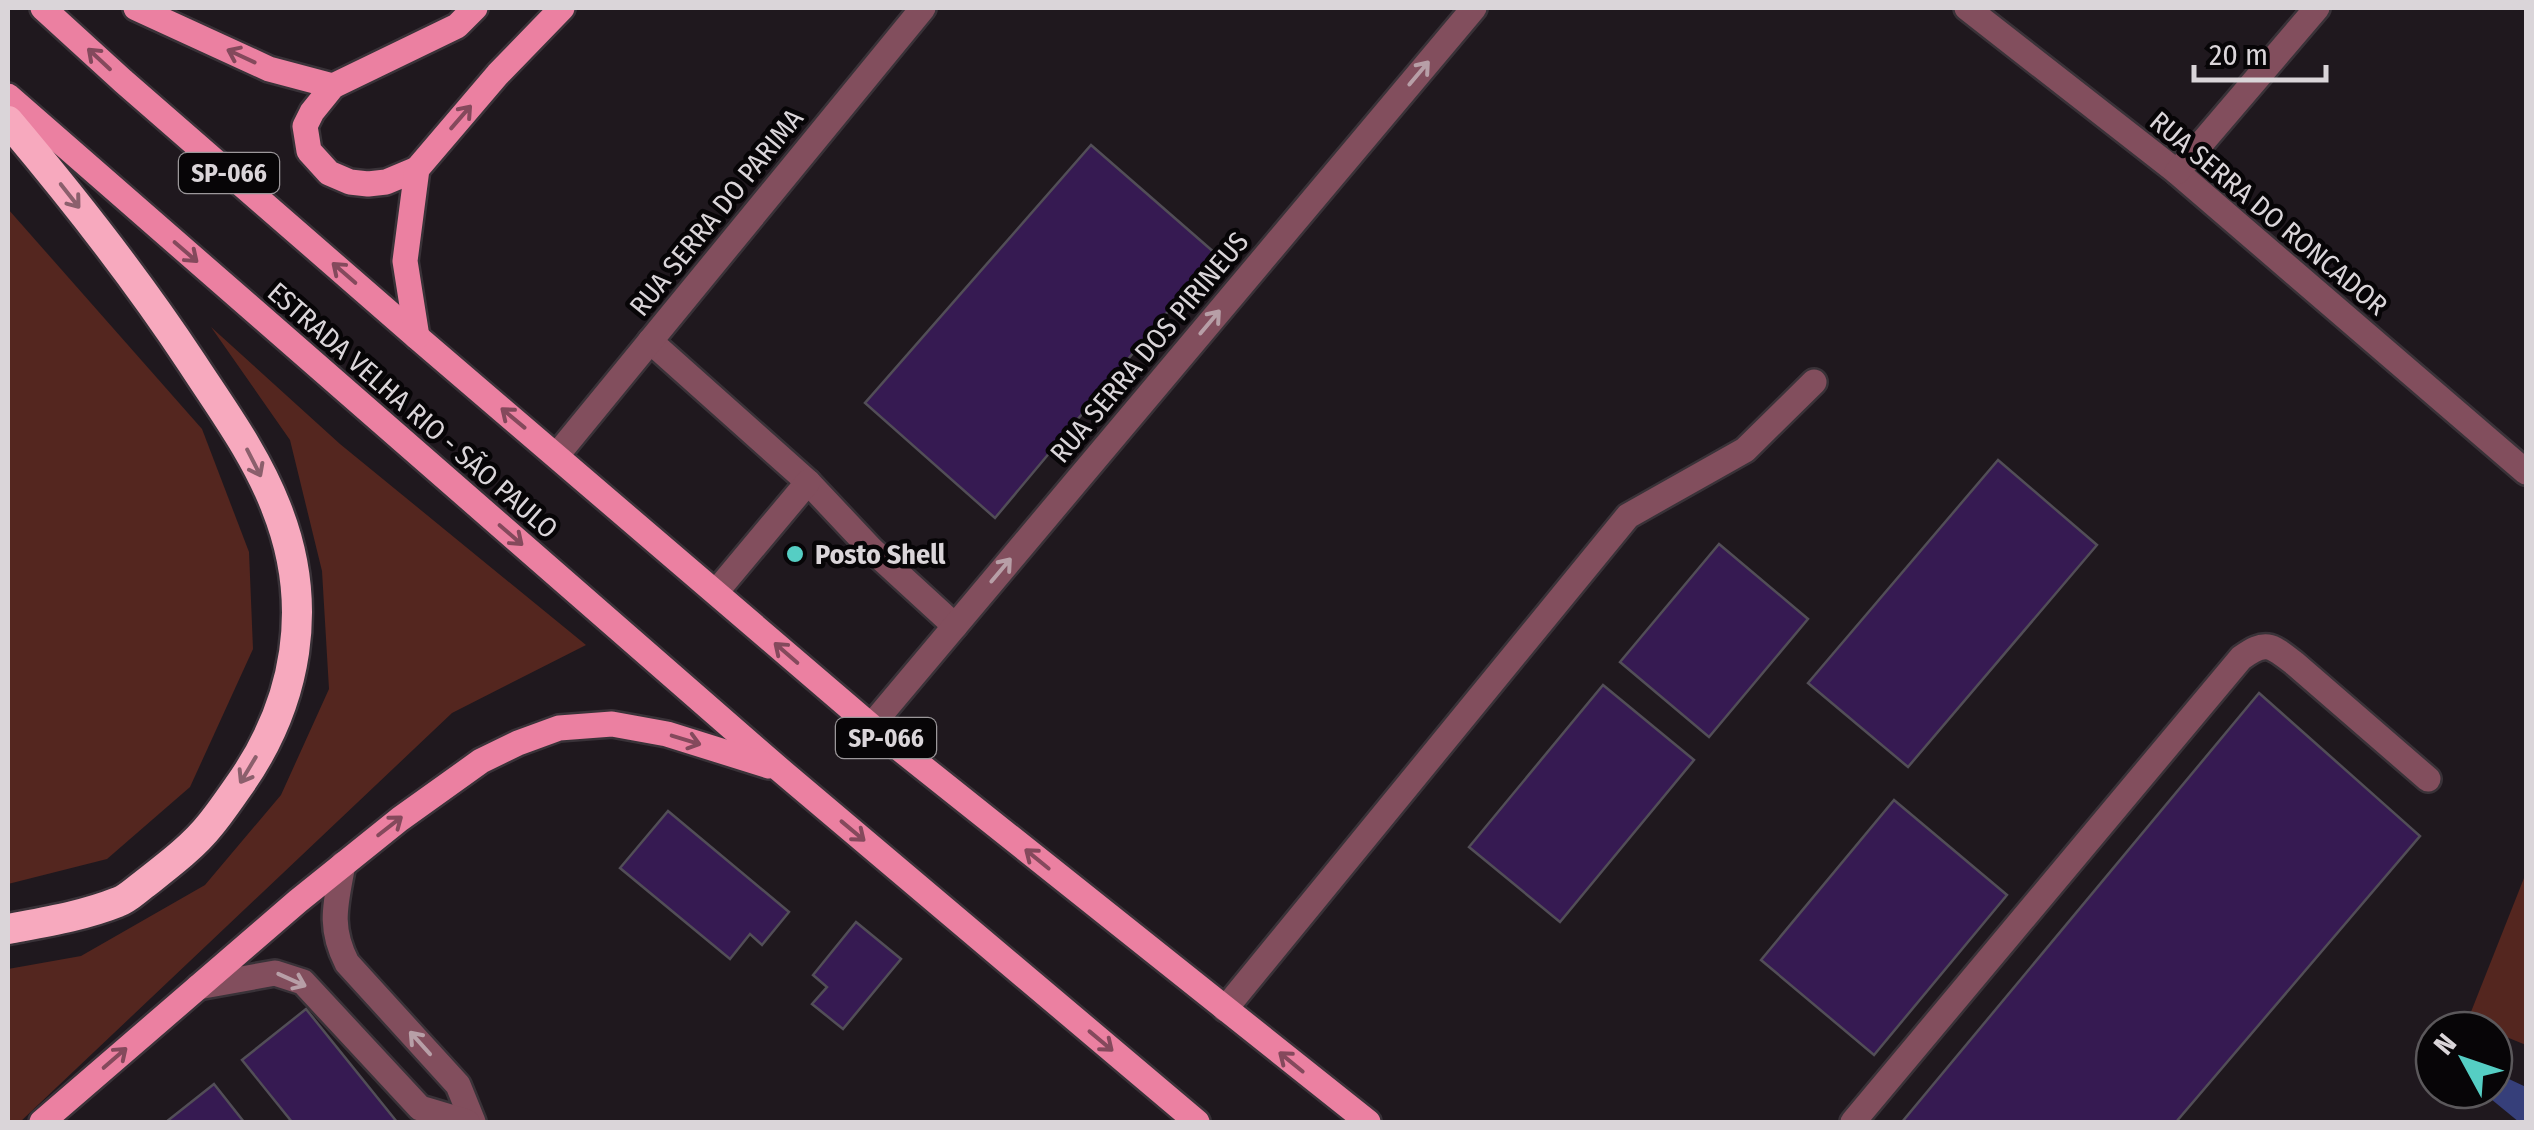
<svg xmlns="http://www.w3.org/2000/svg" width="2534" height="1130" font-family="'Fira Sans Condensed',sans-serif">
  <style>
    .green { fill: #54261f }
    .water { fill: #363f7a }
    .building { fill: #361a52; stroke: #524e57; stroke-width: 2.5 }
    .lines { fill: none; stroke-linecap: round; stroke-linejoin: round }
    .lane-casing { stroke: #393238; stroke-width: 30 }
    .street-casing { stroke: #393238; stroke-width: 30 }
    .primary-casing { stroke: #393238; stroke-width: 30 }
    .highway-casing { stroke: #393238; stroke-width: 35 }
    .lane { stroke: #824e5d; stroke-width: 25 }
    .street { stroke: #824e5d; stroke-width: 25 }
    .primary { stroke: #eb80a1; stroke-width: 25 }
    .highway { stroke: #f7a9be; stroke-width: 30 }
    .oneway { stroke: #84495c }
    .oneway2 { stroke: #b79fa7 }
    .oneway3 { stroke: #8b5f6c }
    .poi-dot { fill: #55cec4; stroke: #070507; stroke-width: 4 }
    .labels { text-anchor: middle; stroke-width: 9; stroke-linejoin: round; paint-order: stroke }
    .shield { fill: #070507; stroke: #9b979a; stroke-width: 2.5 }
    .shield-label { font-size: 25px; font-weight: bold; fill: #dad5d9 }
    .street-label { font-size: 28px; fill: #dad5d9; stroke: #070507 }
    .poi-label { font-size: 28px; font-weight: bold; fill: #dad5d9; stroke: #070507; text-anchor: start }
  </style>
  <rect width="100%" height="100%" fill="#1f181e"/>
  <g class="green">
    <polygon points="8,209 202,429 249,552 253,649 190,787 107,859 8,884"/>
    <polygon points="211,327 340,444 586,645 452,713 20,1122 8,1122 8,969 81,956 205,885 281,795 329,689 322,571 290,440"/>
    <polygon points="2526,873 2526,1045 2494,1032 2494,1030 2467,1022"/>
  </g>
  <polygon class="water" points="2494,1072 2526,1087 2526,1122 2519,1122 2480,1090 2494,1090"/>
  <g class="building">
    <polygon points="1091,145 1216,254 995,518 865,403"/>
    <polygon points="1998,460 2097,545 1908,767 1808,683"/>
    <polygon points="1719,544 1808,619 1709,737 1620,662"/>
    <polygon points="1603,685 1694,760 1560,922 1469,847"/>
    <polygon points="2259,693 2420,836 2176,1122 1902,1122"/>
    <polygon points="1894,800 2007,895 1874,1055 1761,960"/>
    <polygon points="668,811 789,912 762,945 750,934 730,959 620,868"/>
    <polygon points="856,922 901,959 843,1029 812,1004 827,987 813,975"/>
    <polygon points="306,1009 397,1122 292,1122 242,1060"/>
    <polygon points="214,1084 244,1122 166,1122"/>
  </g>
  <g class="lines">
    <g class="lane-casing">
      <g id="lane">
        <polyline points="650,341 808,482 871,549 955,626"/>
        <polyline points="716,592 808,482"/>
        <path d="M343,864c-7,39 -15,62 4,99l111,122 15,37"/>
        <polyline points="198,987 275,973 303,982 420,1108 467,1122"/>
        <polyline points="1225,1009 1628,516 1745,450 1814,382"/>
        <path d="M1853,1122l388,-464c25,-18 30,-13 53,5l134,116"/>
      </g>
    </g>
    <g class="street-casing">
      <g id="street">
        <polyline points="1967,8 2177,172 2526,472"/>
        <polyline points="2177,172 2317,8"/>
        <polyline points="557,455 923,8"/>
        <polyline points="871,726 1474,8"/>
      </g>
    </g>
    <g class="primary-casing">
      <g id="primary">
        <polyline points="43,8 123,81 417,337 871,726 1368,1122"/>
        <polyline points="136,8 269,69 333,86"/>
        <polyline points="8,96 778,768 1197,1122"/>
        <polyline points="417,169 386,182 368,184 350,182 329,173 309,151 305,126 312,112 333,86 457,26 475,8"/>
        <polyline points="417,337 405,261 417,169 498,74 562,8"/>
        <polyline points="42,1122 298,901 400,819 481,761 518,743 559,728 612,724 667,734 769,766"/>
      </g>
    </g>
    <g class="highway-casing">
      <path id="highway" d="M8,121c65,77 128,157 184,242 30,46 64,92 84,144 39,97 22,196 -38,280 -9,13 -18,26 -27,37 -18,23 -45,43 -68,61 -8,6 -16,14 -25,17 -35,14 -73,20 -110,27"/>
    </g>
    <use href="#lane" class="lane"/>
    <use href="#street" class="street"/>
    <use href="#primary" class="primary"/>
    <use href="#highway" class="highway"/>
  </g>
  <defs><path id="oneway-shaft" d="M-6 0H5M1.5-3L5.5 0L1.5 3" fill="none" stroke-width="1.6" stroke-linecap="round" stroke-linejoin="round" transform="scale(2.5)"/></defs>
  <g class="oneway">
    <use href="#oneway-shaft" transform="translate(241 56) rotate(-155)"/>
    <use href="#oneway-shaft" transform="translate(99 59) rotate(-137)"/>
    <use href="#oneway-shaft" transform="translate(461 117) rotate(-49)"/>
    <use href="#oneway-shaft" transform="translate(186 252) rotate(41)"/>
    <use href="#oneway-shaft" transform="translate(344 273) rotate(-139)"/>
    <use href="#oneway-shaft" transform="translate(513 418) rotate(-140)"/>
    <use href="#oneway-shaft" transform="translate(511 535) rotate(41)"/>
    <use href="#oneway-shaft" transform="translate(786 653) rotate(-139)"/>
    <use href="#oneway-shaft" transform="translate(686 740) rotate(17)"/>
    <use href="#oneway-shaft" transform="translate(390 826) rotate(-38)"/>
    <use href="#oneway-shaft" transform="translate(853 831) rotate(40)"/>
    <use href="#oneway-shaft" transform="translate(1037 859) rotate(-141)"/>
    <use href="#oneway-shaft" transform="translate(1101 1041) rotate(40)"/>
    <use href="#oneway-shaft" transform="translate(115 1058) rotate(-41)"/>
    <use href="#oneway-shaft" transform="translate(1291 1062) rotate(-141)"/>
  </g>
  <g class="oneway2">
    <use href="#oneway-shaft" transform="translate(1419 73) rotate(-50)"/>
    <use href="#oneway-shaft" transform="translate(1210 322) rotate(-50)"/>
    <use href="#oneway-shaft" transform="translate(1001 570) rotate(-50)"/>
    <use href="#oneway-shaft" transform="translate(292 980) rotate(24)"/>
    <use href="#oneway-shaft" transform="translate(420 1043) rotate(-132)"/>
  </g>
  <g class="oneway3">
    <use href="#oneway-shaft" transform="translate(70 196) rotate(52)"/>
    <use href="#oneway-shaft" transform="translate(254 463) rotate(63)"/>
    <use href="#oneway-shaft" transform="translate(248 770) rotate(121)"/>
  </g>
  <circle class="poi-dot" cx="795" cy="554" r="10"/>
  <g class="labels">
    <g class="shield">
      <rect x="179" y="153" width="100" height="40" rx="8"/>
      <rect x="836" y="718" width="100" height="40" rx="8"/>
    </g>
    <g class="shield-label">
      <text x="229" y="182">SP-066</text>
      <text x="886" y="747">SP-066</text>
    </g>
    <g class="street-label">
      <text transform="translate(716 212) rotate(-51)" y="10">RUA SERRA DO PARIMA</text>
      <text transform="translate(2269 213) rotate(40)" y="10">RUA SERRA DO RONCADOR</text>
      <text transform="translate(1149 347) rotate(-50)" y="10">RUA SERRA DOS PIRINEUS</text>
      <text transform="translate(413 410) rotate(41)" y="10">ESTRADA VELHA RIO - SÃO PAULO</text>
    </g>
    <g class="poi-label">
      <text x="815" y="564">Posto Shell</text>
    </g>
  </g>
  <rect width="2534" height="1130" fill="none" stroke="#dad5d9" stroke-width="20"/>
  <g transform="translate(2464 1060) rotate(310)"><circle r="48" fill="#070507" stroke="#5b585b" stroke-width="2.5"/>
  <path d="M0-8L18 38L0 25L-18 38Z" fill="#55cec4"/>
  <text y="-15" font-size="28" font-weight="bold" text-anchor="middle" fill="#dad5d9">N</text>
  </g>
  <path d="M2194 65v15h132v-15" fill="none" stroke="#dad5d9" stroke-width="5"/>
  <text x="2209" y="65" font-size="30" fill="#dad5d9" stroke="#070507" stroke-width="8" paint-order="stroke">20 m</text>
</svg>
